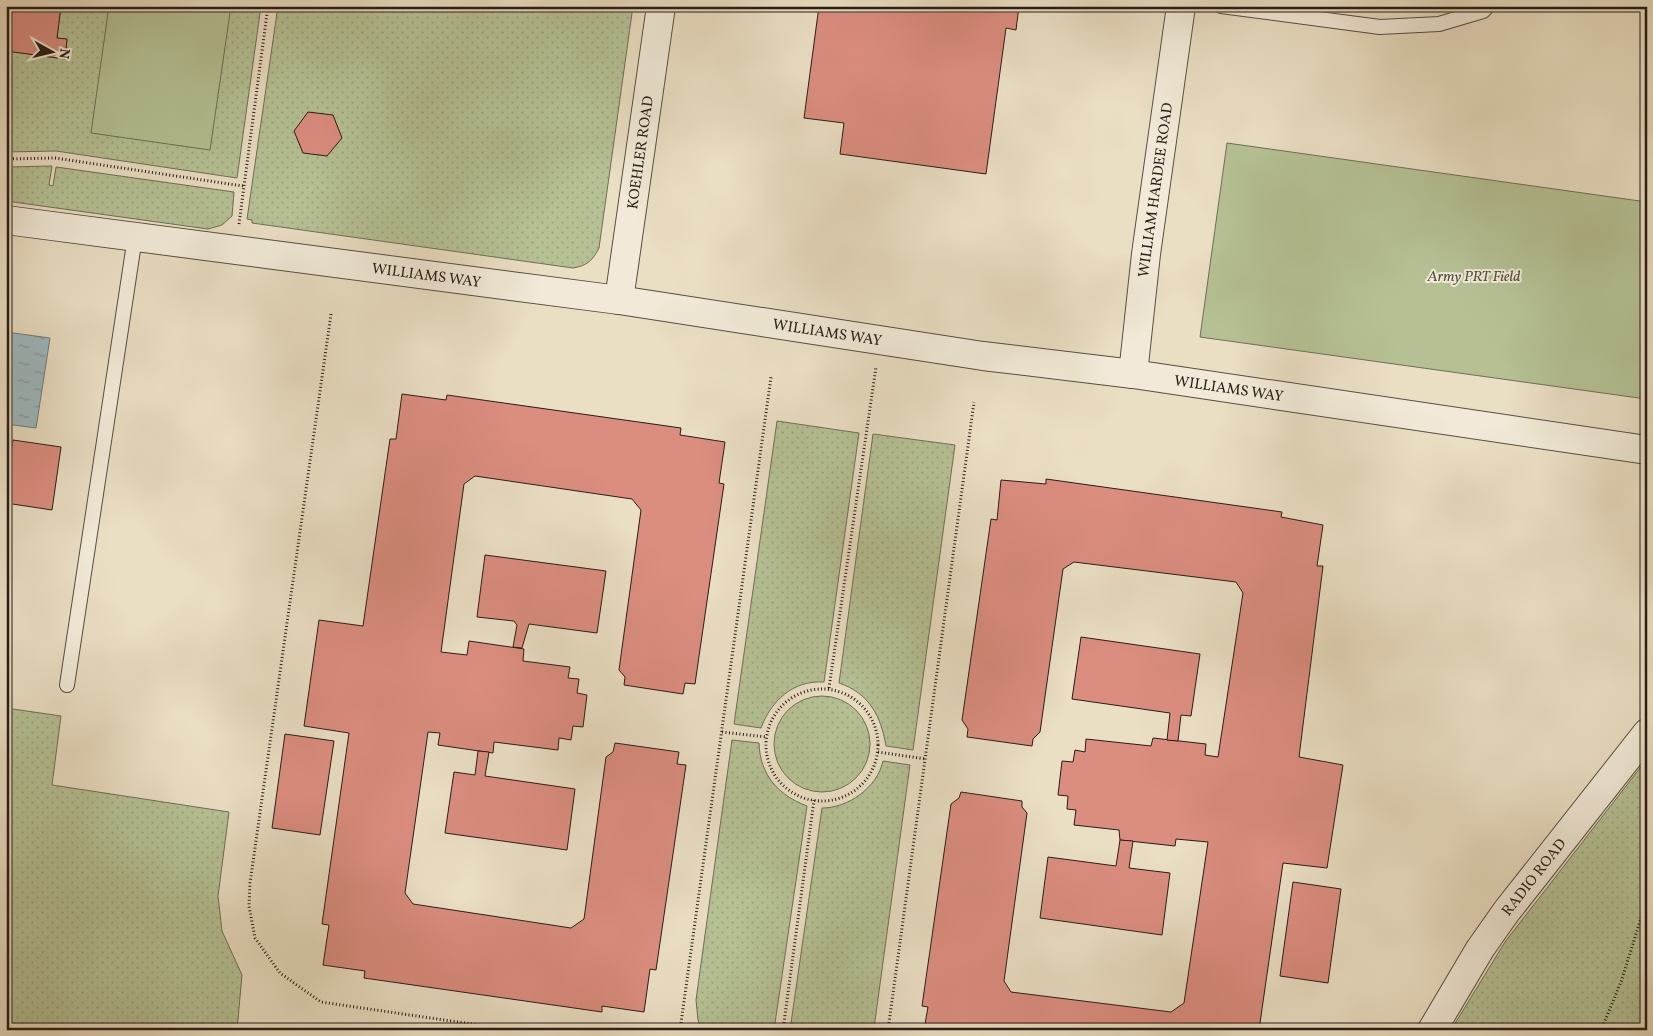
<svg xmlns="http://www.w3.org/2000/svg" width="1653" height="1036" font-family="Vollkorn,serif">
  <style>
    .grass { fill: url(#grass-dots); stroke: #6e6f56 }
    .green { fill: #b5c195; stroke: #6e6f56 }
    .water { fill: url(#water-ripples); stroke: #6e7b7b }
    .building { fill: #db8d80; stroke: #271d16 }
    .lines { fill: none; stroke-linecap: round; stroke-linejoin: round }
    .service-casing { stroke: #584d41; stroke-width: 16 }
    .minor-casing { stroke: #584d41; stroke-width: 30 }
    .tertiary-casing { stroke: #584d41; stroke-width: 30 }
    .path { stroke: #271d16; stroke-width: 3; stroke-dasharray: 1 2.5; stroke-linecap: butt }
    .service { stroke: #f1ead8; stroke-width: 14 }
    .minor { stroke: #f1ead8; stroke-width: 28 }
    .tertiary { stroke: #f1ead8; stroke-width: 28 }
    .labels { text-anchor: middle; stroke-width: 4; stroke-linejoin: round; paint-order: stroke }
    .street-label { font-size: 15px; fill: #271d16; stroke: #f1ead8 }
    .park-label { font-size: 15px; font-style: italic; fill: #524e3c; stroke: #f1ead8 }
  </style>
  <defs>
    <pattern id="grass-dots" width="8" height="8" patternUnits="userSpaceOnUse" patternTransform="scale(1.25)"><rect width="8" height="8" fill="#b5c195"/><path d="M2 2h.1M6 6h.1" fill="none" stroke="#9ca580" stroke-width="1.8" stroke-linecap="round"/></pattern>
    <pattern id="water-ripples" width="26" height="14" patternUnits="userSpaceOnUse" patternTransform="scale(1.25)"><rect width="26" height="14" fill="#9eb9bf"/><path d="M2 4q2-2 4 0t4 0M15 11q2-2 4 0t4 0" fill="none" stroke="#81969a"/></pattern>
  </defs>
  <rect width="100%" height="100%" fill="#eadec3"/>
  <filter id="stains"><feTurbulence type="fractalNoise" baseFrequency=".004" numOctaves="4"/><feColorMatrix values="0 0 0 0 .2 0 0 0 0 .09 0 0 0 0 .02 0 0 0 .5 -.17"/></filter>
  <radialGradient id="worn" r=".72"><stop offset=".6" stop-color="#630" stop-opacity="0"/><stop offset="1" stop-color="#630" stop-opacity=".3"/></radialGradient>
  <g class="grass">
    <polygon points="61,6 261,6 237,178 56,151 6,152 7,51 65,59 67,40 57,38"/>
    <path d="M278,6h355l-34,242c-6,12 -12,18 -26,20l-321,-45v-3l-5,-1z"/>
    <polygon points="52,166 49,185 53,186 56,167 234,192 232,216 222,225 208,229 6,201 6,167"/>
    <path d="M777,421l82,12 -35,249c-31,-2 -53,19 -63,46l-27,-4z"/>
    <path d="M873,434l82,11 -42,305 -27,-4c-5,-30 -17,-53 -47,-63z"/>
    <circle cx="822" cy="744" r="48"/>
    <polygon points="6,708 61,716 52,785 229,812 218,896 222,931 242,975 237,1030 6,1030"/>
    <path d="M732,740l27,3c1,32 19,52 48,63l-33,224h-72l-4,-10 -2,-20z"/>
    <polygon points="1647,759 1647,1030 1451,1030 1505,942"/>
    <path d="M883,761l27,4 -36,263 -1,2h-83l32,-222c26,0 55,-20 61,-47z"/>
  </g>
  <g class="green">
    <polygon points="109,6 231,6 210,150 91,133"/>
    <polygon points="1227,143 1647,202 1646,399 1200,337"/>
  </g>
  <polygon class="water" points="6,332 50,338 36,428 6,424"/>
  <g class="building">
    <polygon points="6,6 61,6 57,38 67,39 65,59 6,51"/>
    <polygon points="819,6 1019,6 1016,30 1006,28 986,174 840,154 844,123 804,118"/>
    <polygon points="308,112 333,115 342,138 327,156 303,153 294,131"/>
    <polygon points="402,394 446,400 447,395 681,428 680,435 725,442 719,483 724,484 695,684 685,683 683,694 624,685 625,677 619,670 641,510 632,499 475,476 464,484 441,652 467,655 469,641 524,649 523,661 570,667 568,678 579,679 577,693 587,695 583,727 573,726 571,740 559,738 558,750 494,742 493,753 438,745 440,733 428,732 405,893 413,904 571,928 584,919 606,757 613,752 615,743 679,752 677,764 686,765 656,970 650,969 644,1012 602,1006 602,1012 364,978 365,971 323,965 329,925 322,924 349,733 304,726 319,620 363,626 390,439 396,439"/>
    <polygon points="13,440 61,447 52,510 6,503 6,484"/>
    <polygon points="1046,479 1282,512 1281,517 1323,525 1317,566 1323,566 1299,757 1343,765 1327,868 1283,863 1259,1030 924,1030 928,1007 922,1006 951,804 959,798 961,792 1022,801 1022,807 1027,813 1004,981 1011,992 1171,1012 1184,1003 1208,842 1176,839 1175,846 1120,840 1119,830 1074,825 1076,810 1067,809 1068,796 1058,795 1062,761 1073,762 1075,750 1085,752 1086,739 1151,746 1153,738 1206,744 1205,755 1218,757 1243,593 1236,582 1074,562 1063,569 1040,732 1033,739 1032,746 967,737 968,729 962,720 991,519 997,520 1001,480 1046,484"/>
    <polygon points="485,555 606,571 597,633 529,624 522,648 513,647 517,625 514,621 477,617"/>
    <polygon points="1081,637 1200,654 1191,716 1181,715 1178,741 1167,740 1170,713 1072,699"/>
    <polygon points="285,734 334,741 320,835 272,828"/>
    <polygon points="478,751 489,752 485,776 575,789 567,850 445,833 454,772 475,775"/>
    <polygon points="1120,840 1133,841 1129,868 1170,873 1162,935 1040,918 1048,857 1116,866"/>
    <polygon points="1293,882 1341,889 1328,983 1280,976"/>
  </g>
  <g class="lines">
    <g class="service-casing">
      <g id="service">
        <polyline points="1221,6 1380,27 1439,24 1483,11 1488,6"/>
        <polyline points="67,685 135,237"/>
      </g>
    </g>
    <g class="minor-casing">
      <g id="minor">
        <path id="s1" d="M6,220l613,80 364,56 150,18"/>
        <path id="s2" d="M619,300l42,-294"/>
        <path id="s3" d="M1432,1030l48,-81 26,-37 141,-179"/>
      </g>
    </g>
    <g class="tertiary-casing">
      <g id="tertiary">
        <path id="s4" d="M1181,6l-35,248 -13,120 514,76"/>
      </g>
    </g>
    <g class="path">
      <polyline points="6,159 55,158 243,186"/>
      <polyline points="239,224 268,6"/>
      <polyline points="331,314 250,883 249,906 255,938 280,973 321,1002 513,1030"/>
      <polyline points="829,688 876,367"/>
      <circle cx="822" cy="745" r="56"/>
      <polyline points="722,732 766,737"/>
      <polyline points="878,752 926,759"/>
      <polyline points="680,1030 771,377"/>
      <polyline points="783,1030 814,800"/>
      <polyline points="888,1030 974,402"/>
      <polyline points="1601,1030 1621,982 1647,899"/>
    </g>
    <use href="#service" class="service"/>
    <use href="#minor" class="minor"/>
    <use href="#tertiary" class="tertiary"/>
  </g>
  <g class="labels">
    <g class="street-label">
      <text dy="5" stroke="none"><textPath href="#s2" startOffset="149">KOEHLER ROAD</textPath></text>
      <text transform="translate(1155 190) rotate(-82)" y="5">WILLIAM HARDEE ROAD</text>
      <text dy="5" stroke="none"><textPath href="#s1" startOffset="424">WILLIAMS WAY</textPath></text>
      <text dy="5" stroke="none"><textPath href="#s1" startOffset="829">WILLIAMS WAY</textPath></text>
      <text dy="5" stroke="none"><textPath href="#s4" startOffset="468">WILLIAMS WAY</textPath></text>
      <text dy="5" stroke="none"><textPath href="#s3" startOffset="184">RADIO ROAD</textPath></text>
    </g>
    <g class="park-label">
      <text x="1474" y="281">Army PRT Field</text>
    </g>
  </g>
  <rect width="1653" height="1036" fill="none" stroke="#eadec3" stroke-width="25"/>
  <rect x="8" y="8" width="1638" height="1021" fill="none" stroke="#271d16" stroke-width="2.5"/>
  <rect x="12" y="12" width="1628" height="1011" fill="none" stroke="#271d16"/>
  <g transform="translate(52 52) rotate(98)" stroke="#f1ead8" stroke-width="4" paint-order="stroke">
  <path d="M0-4L9 19L0 12L-9 19Z" fill="#271d16"/>
  <text y="-8" font-size="14" font-weight="bold" text-anchor="middle" fill="#271d16">N</text>
  </g>
  <rect width="100%" height="100%" filter="url(#stains)"/>
  <rect width="100%" height="100%" fill="url(#worn)"/>
</svg>
